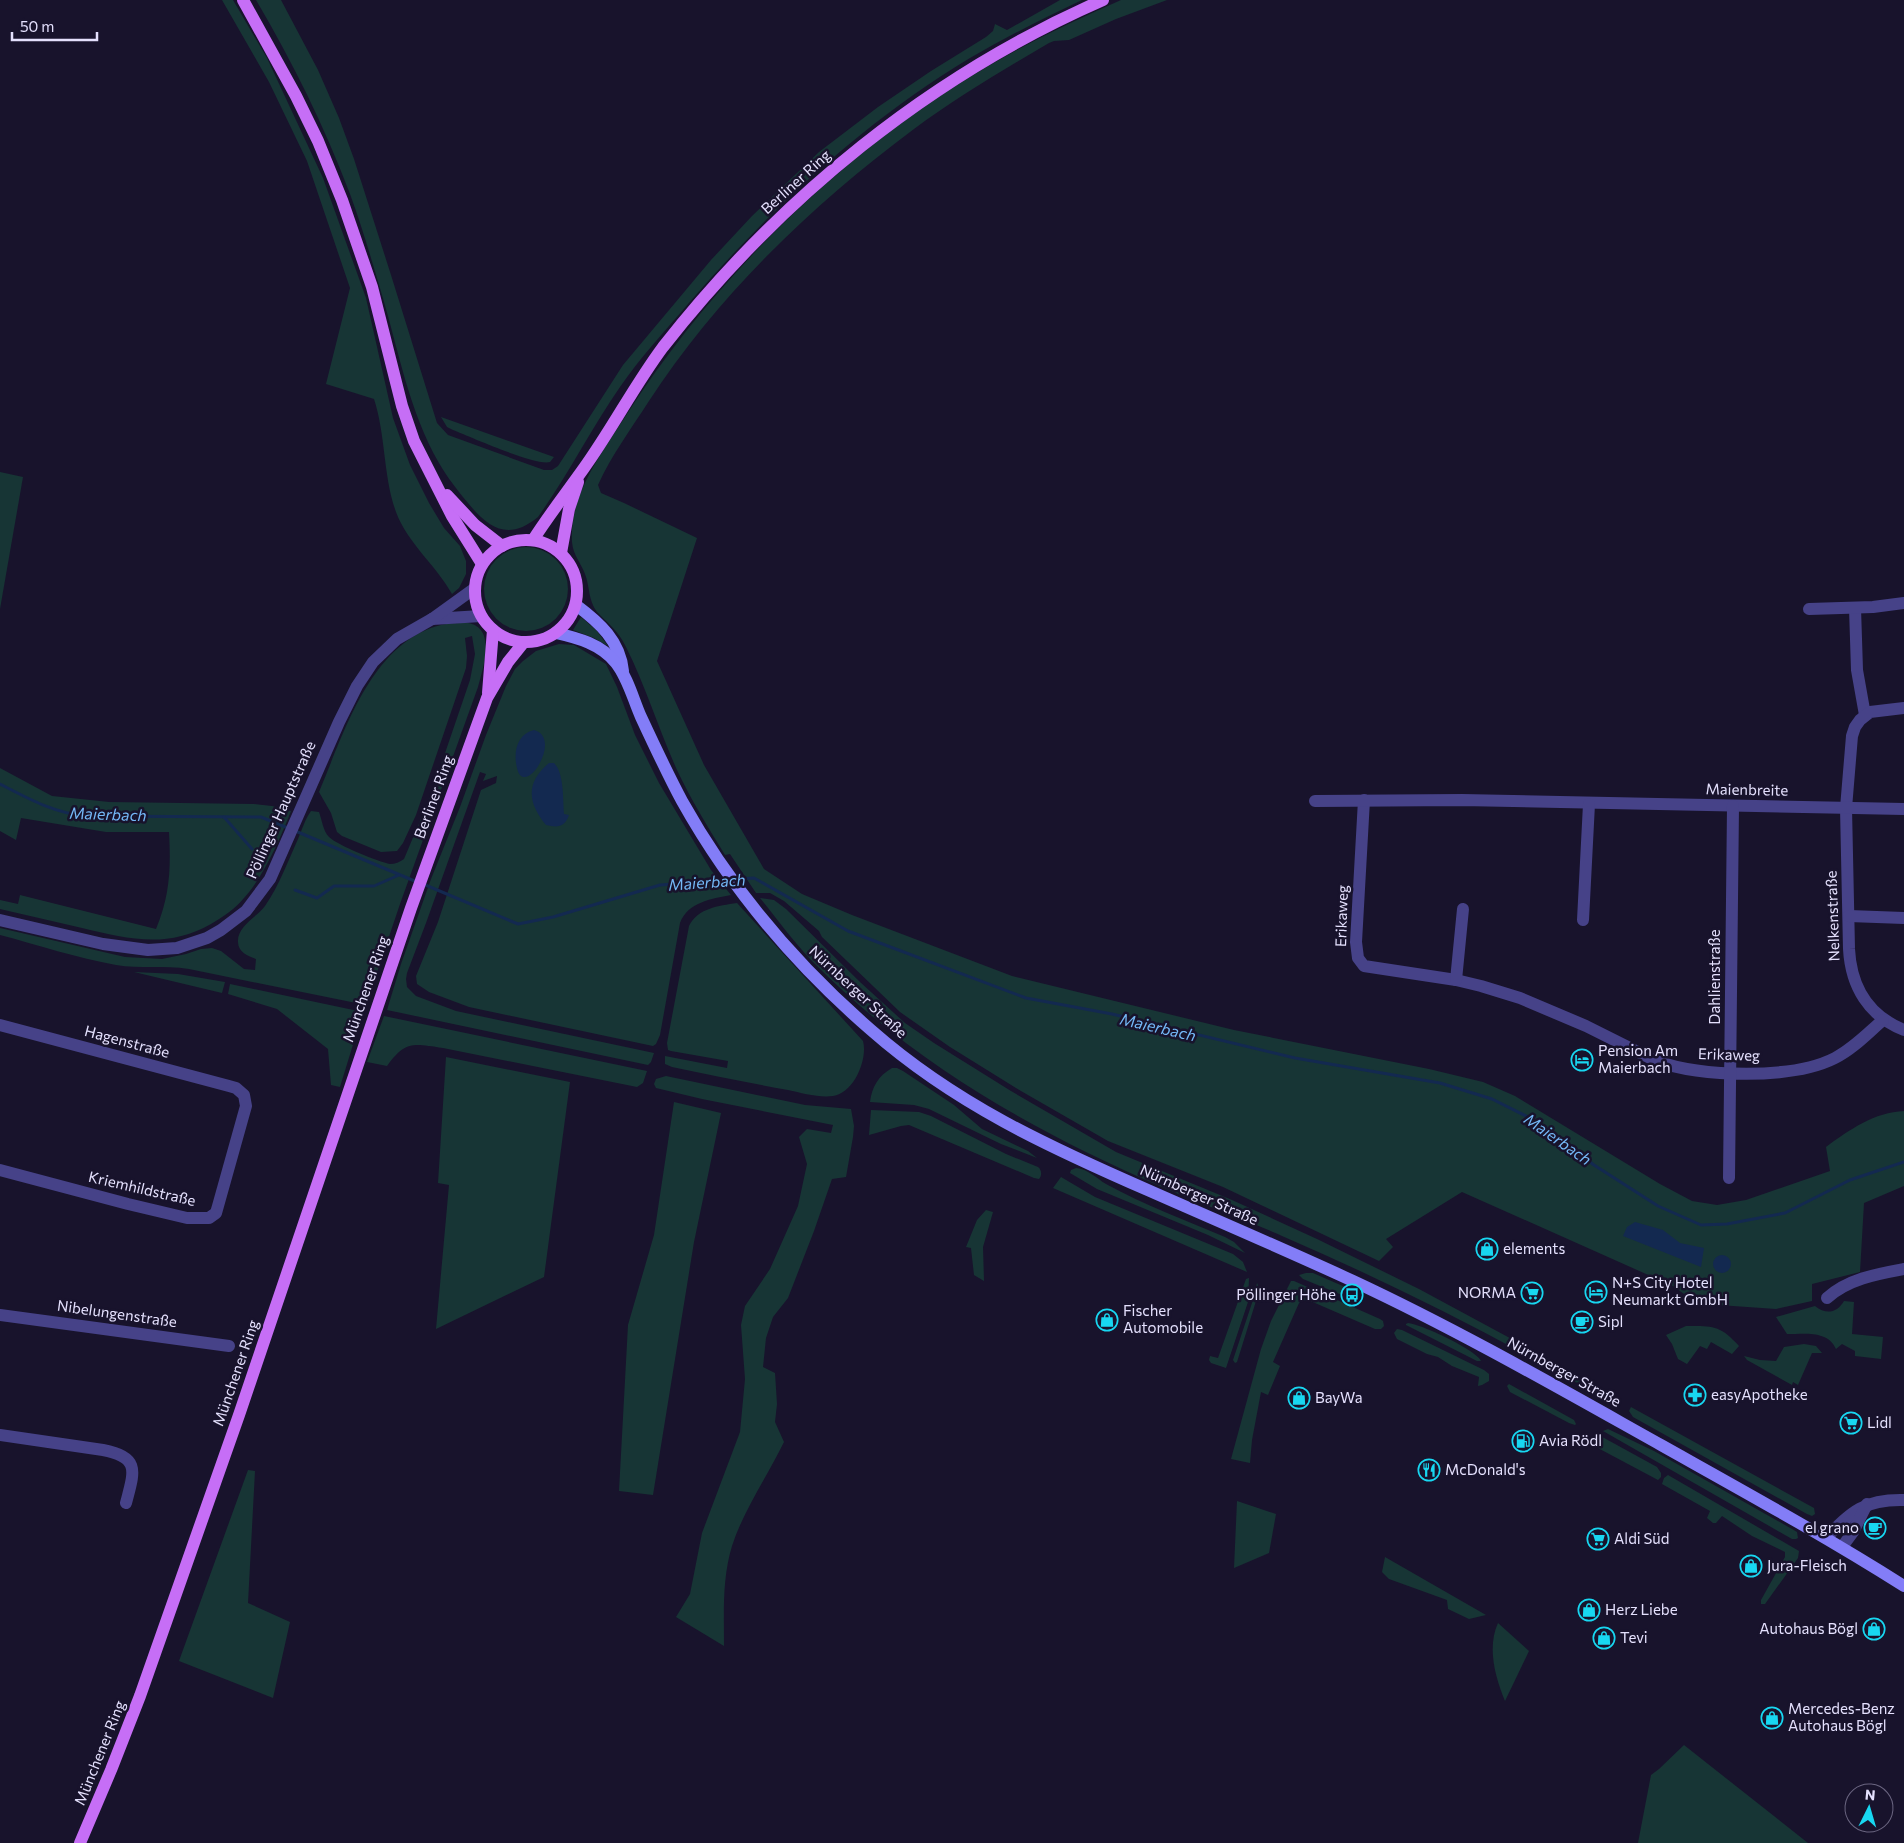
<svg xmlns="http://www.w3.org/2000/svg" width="1904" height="1843" font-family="Commissioner,sans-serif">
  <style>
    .green { fill: #173535 }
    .water { fill: #132950 }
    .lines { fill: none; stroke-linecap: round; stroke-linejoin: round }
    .stream { stroke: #132950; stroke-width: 3 }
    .minor { stroke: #464288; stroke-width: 12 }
    .tertiary { stroke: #464288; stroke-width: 12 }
    .secondary { stroke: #837df7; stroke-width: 12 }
    .primary { stroke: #c66ef6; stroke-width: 12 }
    .labels { text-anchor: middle; stroke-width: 5; stroke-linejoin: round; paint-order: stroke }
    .street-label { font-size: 15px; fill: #e4e0fd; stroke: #18132c }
    .poi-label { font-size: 15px; fill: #e4e0fd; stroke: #18132c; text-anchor: start }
    .water-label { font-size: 16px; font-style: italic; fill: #74b8f7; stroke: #18132c }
  </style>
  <rect width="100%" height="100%" fill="#18132c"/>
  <g class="green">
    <path d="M222,0h11l34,58 56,120 43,120 27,120 17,47 19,38 15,25 16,18 6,15v13l-7,14 -7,6c-16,-29 -44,-50 -56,-82 -13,-36 -10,-76 -22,-113l-48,-15 24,-96 -43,-127 -38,-79z"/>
    <path d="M256,0h25l37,70 21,48 15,41 37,116 46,148 11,12 96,35h8l6,-4 65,-101 88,-105 41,-44 67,-64 59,-45 53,-36 55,-34 7,-6 2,-7 12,6 53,-30h22c-38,18 -76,37 -112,58 -108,65 -201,152 -282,246 -23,27 -48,54 -68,83 -29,42 -52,88 -82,130 -29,24 -49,12 -70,-14 -10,-12 -21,-26 -29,-40 -30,-52 -40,-111 -57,-168 -10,-34 -20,-68 -32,-101 -26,-69 -57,-131 -94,-194z"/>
    <path d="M1121,0h46l-51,19 -47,21 -15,1 -5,2c-46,27 -92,54 -135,86 -102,76 -195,165 -265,272 -18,28 -38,55 -51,84l3,8 23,10 73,35 -40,123 47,104 60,104 38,25 50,21 160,61 222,54 195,39 54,13 32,14 145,88 32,17 25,4 29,-5 84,-29 -4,-24c23,-17 49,-35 78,-36v75l-40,17 -4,69 -48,12v17l-36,8 -86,-6 1,-4 -18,-13 -211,-94 -76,47 7,8 -14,14 -156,-74 -115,-46 -87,-50 -71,-44 -50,-35 -78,-75 -3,-6 -35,-30 -14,-8h-14l-26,-39 -5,1c-17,-28 -34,-55 -48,-85 -18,-40 -31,-83 -51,-123 -8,-17 -17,-22 -29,-35 -9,-12 -7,-25 -12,-38 -4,-11 -12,-19 -13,-32 -3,-46 29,-88 53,-125 85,-133 204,-251 337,-335 51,-32 104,-58 159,-82z"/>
    <path d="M441,417l113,40 -4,5c-15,4 -79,-25 -97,-32l-6,-3z"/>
    <polygon points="0,472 23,477 0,609"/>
    <circle cx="526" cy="589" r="42"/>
    <polygon points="581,617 597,631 608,646 594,638 573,630"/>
    <path d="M468,623c29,5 15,45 10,64l-78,217 -34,101 -177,-36c-25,-4 -49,0 -73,-4 -39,-7 -78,-20 -116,-30v-7l125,29 37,2 24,-5 15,-5 11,-1 9,3 23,18 11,1 1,-11c-8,-3 -18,-7 -18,-17 -1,-16 19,-25 27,-36 14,-20 23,-45 33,-67 4,-9 7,-20 13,-28l8,1c3,8 4,19 10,25 8,8 50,25 61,27 5,0 10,-2 14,-5l26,-62 40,-117 5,-26 -3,-18 -7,2 2,18 -1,12 -50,147 -13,28 -6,8 -16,1 -39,-16 -5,-4 -6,-19 -12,-21c25,-59 52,-150 122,-167 9,-2 18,-2 27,-2z"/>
    <path d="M559,644l15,1 32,19 11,23 18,48 24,48 52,87 20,25c-20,4 -43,7 -51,28l-20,112 -4,9 -3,2 -184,-39 -40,-15 -12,-8 -1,-8 22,-54 43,-132 15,-7 1,-7 -14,5 3,-7 -6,-2 -54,151 -19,50 -1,6 1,8 9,9 40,15 198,42 -3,9 -3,3 -261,-55 14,-46 30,-85 29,-72 26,-72 20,-49 9,-17 8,-8 13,-10z"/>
    <path d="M0,768l52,28 57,6 145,2 18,2 19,5c-11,28 -27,65 -47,87 -9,11 -21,19 -33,26 -44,25 -83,15 -129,4 -27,-6 -55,-13 -82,-19v-9l18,4 2,-9 136,34c14,-34 15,-61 13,-97h-63l-85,-14 -5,22 -16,-9z"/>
    <path d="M760,898l14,2 12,9 74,73 45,41 29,20 77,48 105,61 116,48 85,39 102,50 124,67 35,21 4,7 -7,-2c-95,-54 -193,-103 -293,-146 -40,-18 -81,-32 -120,-49 -131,-57 -249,-124 -350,-226 -19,-20 -35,-42 -52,-63z"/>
    <path d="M737,903l126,138c5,18 -9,52 -30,55 -14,2 -31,-3 -45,-6 -39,-7 -78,-15 -116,-23l-7,-3v-8l62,12 1,-7 -57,-10 -3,-1 -1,-7 22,-117c9,-18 29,-20 48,-23z"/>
    <polygon points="134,972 178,974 225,982 222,993"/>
    <polygon points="230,984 363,1012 340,1087 331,1085 328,1049 277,1009 228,994"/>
    <path d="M384,1016l263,55 -4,12 -6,4 -194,-39c-30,-4 -37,-8 -56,18l-20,-4z"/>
    <polygon points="446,1057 570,1082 544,1277 436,1329 449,1185 438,1183"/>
    <path d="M892,1068h5l6,3 51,34 28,24 46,22 9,7 -36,-14 -72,-35 -15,-4 -44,-3c2,-15 8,-26 22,-34z"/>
    <path d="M666,1076l139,29 46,4 3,17 -1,11 -7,40 -14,2 -18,52 -26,67 -15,19 -7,21 -3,29 12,6 2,31 -2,18 9,20c-17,35 -40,67 -52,104 -10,33 -8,66 -8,100l-48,-29 14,-23 12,-61 38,-101 5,-53 -4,-54 4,-19 25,-37 28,-63 9,-42 -8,-27 8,-8 24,4 2,-8 -131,-26 -46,-11 -2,-4 2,-5z"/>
    <polygon points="674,1102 721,1113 694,1242 653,1495 619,1491 628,1325 654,1235"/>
    <path d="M871,1110l48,2 12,4 75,38 32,13c4,3 4,9 1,12l-5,-1 -125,-53 -8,1 -32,9z"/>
    <path d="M1076,1168c12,1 20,10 30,16 38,21 79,36 119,53l9,5 11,11 -37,-18 -111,-46 -27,-16 1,-3z"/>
    <polygon points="1061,1177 1095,1197 1233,1254 1243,1262 1247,1272 1053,1188"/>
    <polygon points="986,1210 993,1212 983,1247 984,1281 974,1275 971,1248 966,1247 977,1220"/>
    <polygon points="1313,1273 1345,1287 1342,1295 1303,1279 1299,1275 1306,1273"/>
    <polygon points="1249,1278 1248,1302 1226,1368 1211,1363 1209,1360 1210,1356 1218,1358 1246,1279"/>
    <path d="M1291,1281h3l86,38 3,2 1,5 -3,3h-6l-60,-26c-6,-2 -11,-5 -16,0l-26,59 7,4 -12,29 -7,-3 -9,48 -2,23 -19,-4 30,-110 10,-28z"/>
    <polygon points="1257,1283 1258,1285 1256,1301 1237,1362 1235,1363 1233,1360 1253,1300"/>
    <path d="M1844,1301l10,1 -2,32 31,3 -2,22 -26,-3v-5l-13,-7 -6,5c-8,-19 -32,-15 -49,-15l-11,-17 39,-11c11,9 22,7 29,-5z"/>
    <path d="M1408,1323c13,1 68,27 73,38h-4l-71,-36v-1z"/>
    <path d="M1686,1326c27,0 34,-1 53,20l-7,8 -21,-12 -4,7 -7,-3 -13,18 -9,-5 -6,-15 -6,-9z"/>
    <polygon points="1397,1329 1402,1330 1484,1370 1489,1374 1489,1381 1482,1385 1478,1386 1479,1377 1452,1366 1438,1357 1427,1354 1397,1339 1394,1333"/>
    <polygon points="1804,1344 1816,1346 1822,1353 1812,1353 1798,1385 1793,1382 1792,1385 1747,1360 1744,1356 1760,1360 1776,1361 1784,1347"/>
    <polygon points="1509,1384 1574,1420 1576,1424 1575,1425 1569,1423 1510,1392 1507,1386"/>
    <polygon points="1631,1407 1814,1508 1815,1514 1812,1516 1807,1514 1633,1417 1629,1411"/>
    <polygon points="1608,1429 1654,1451 1792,1529 1797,1532 1798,1538 1796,1539 1792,1539 1603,1431"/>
    <polygon points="1595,1433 1657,1467 1661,1473 1661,1477 1658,1480 1596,1447 1600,1440 1594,1436"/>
    <polygon points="248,1470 255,1471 248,1603 290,1622 273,1698 179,1661"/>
    <polygon points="1668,1475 1799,1551 1798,1558 1765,1604 1761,1604 1761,1600 1785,1557 1785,1552 1752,1536 1722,1516 1716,1523 1713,1523 1707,1518 1710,1511 1662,1484 1664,1478"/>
    <polygon points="1237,1501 1276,1514 1269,1553 1234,1568"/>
    <polygon points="1385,1557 1486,1615 1469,1619 1448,1609 1447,1600 1389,1579 1382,1572"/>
    <path d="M1498,1623l31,28 -24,50c-10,-24 -18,-54 -7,-78z"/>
    <polygon points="1684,1745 1808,1843 1638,1843 1651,1775 1659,1769"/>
  </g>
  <g class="water">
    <path d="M534,730c30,8 -10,70 -17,38 -4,-16 0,-34 17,-38z"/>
    <path d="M549,763h5c10,9 9,37 10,51l5,1c-4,12 -11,13 -23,10 -18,-22 -21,-42 3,-62z"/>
    <polygon points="1635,1222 1663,1230 1680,1243 1704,1248 1701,1267 1623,1236 1627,1227"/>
    <circle cx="1722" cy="1264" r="9"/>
  </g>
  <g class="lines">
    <g class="stream">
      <path d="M0,784c29,15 52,28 85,32l176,1 27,11"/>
      <polyline points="224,817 252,849"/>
      <polyline points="293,830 417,882"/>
      <polyline points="737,879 754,878 848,931 1026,998 1112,1014 1295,1058 1440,1083 1492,1099 1534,1120 1594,1165 1658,1206 1701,1225 1727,1224 1785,1213 1850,1180 1904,1162"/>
      <polyline points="423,884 518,924 553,917 660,885 728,880"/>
      <polyline points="295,890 317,898 334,886 374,886 399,875"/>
    </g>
    <g class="minor">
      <polyline points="1855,608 1857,670 1865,715"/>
      <polyline points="1809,609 1873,607 1904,603"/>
      <path d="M1904,708l-34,4 -10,8 -5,7 -3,9 -6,72 3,141c2,38 20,67 55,81"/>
      <path d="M1364,800l-8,142 2,16 6,8 92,14 25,6 39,12 66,28 70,35c45,16 136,19 179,-3 18,-9 33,-25 48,-38"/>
      <polyline points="1315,801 1462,800 1904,809"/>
      <polyline points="1849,916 1904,918"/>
      <polyline points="1583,920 1589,804"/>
      <polyline points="1456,980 1463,909"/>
      <polyline points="0,1025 229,1086 236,1088 244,1095 246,1106 218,1206 216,1213 209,1218 187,1218 128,1204 0,1170"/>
      <polyline points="1729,1178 1733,806"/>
      <path d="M1827,1298c21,-19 50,-24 77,-29"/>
      <polyline points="0,1315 229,1346"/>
      <path d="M0,1435l103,15c38,7 31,22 23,53"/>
      <path d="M1826,1538c26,-27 39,-39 78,-38"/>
      <polyline points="1842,1547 1853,1532 1867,1504"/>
    </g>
    <g class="tertiary">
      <polyline points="432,619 481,616"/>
      <polyline points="0,920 103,944 148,950 177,948 207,938 221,930 246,911 270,879 339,722 357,686 373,662 397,639 432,619 475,588"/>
    </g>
    <g class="secondary">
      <path d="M576,605c24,18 44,36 47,66"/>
      <path d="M556,633c22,5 45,11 60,30 12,15 17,36 25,54 13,28 26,56 41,84 48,86 114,164 189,229 84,74 178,117 279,161 68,30 136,59 203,90 105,49 206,107 308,164 82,46 164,91 243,141"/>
    </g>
    <g class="primary">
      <polyline points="243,0 296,96 318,141 342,200 372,287 402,406 414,441 452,516 482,564"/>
      <polyline points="447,495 475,525 502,546"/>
      <circle cx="526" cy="591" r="51"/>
      <path d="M533,540c16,-25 34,-48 51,-72 28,-39 50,-82 79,-121 117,-149 266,-271 440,-347"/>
      <polyline points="561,553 569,509 578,482"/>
      <polyline points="488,693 493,630"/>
      <polyline points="80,1843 111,1770 140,1696 239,1415 411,908 487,698 508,662 524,642"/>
    </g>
  </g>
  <defs>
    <g id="hotel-ring" transform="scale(1.125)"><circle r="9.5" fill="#18132c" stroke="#18d7f1" stroke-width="1.5"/><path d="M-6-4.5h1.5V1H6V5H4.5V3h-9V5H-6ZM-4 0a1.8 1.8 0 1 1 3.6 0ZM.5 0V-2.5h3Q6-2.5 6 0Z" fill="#18d7f1"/></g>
    <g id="shop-ring" transform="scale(1.125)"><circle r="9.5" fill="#18132c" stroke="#18d7f1" stroke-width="1.5"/><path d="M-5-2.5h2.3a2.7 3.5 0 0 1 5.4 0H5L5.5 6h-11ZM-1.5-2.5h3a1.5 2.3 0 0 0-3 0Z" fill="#18d7f1"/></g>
    <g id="supermarket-ring" transform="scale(1.125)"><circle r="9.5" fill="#18132c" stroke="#18d7f1" stroke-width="1.5"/><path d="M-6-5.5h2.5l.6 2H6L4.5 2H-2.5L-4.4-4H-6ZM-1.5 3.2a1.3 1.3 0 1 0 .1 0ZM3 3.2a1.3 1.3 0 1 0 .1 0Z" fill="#18d7f1"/></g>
    <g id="bus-ring" transform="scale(1.125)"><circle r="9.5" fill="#18132c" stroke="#18d7f1" stroke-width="1.5"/><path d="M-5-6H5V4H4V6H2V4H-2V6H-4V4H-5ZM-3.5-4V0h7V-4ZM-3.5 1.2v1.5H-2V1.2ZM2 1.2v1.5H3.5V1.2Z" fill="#18d7f1"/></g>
    <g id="cafe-ring" transform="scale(1.125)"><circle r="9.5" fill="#18132c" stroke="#18d7f1" stroke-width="1.5"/><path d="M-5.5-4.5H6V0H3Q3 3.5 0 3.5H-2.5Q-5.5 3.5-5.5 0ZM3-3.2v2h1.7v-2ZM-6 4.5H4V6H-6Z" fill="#18d7f1"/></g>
    <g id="pharmacy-ring" transform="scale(1.125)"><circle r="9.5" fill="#18132c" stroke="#18d7f1" stroke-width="1.5"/><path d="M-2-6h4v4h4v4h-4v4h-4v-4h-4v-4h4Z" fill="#18d7f1"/></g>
    <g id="fuel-ring" transform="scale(1.125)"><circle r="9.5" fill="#18132c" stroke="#18d7f1" stroke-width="1.5"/><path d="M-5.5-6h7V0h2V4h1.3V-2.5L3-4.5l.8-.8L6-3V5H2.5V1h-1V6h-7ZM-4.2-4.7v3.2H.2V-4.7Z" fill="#18d7f1"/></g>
    <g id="restaurant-ring" transform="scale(1.125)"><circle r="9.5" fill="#18132c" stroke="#18d7f1" stroke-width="1.5"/><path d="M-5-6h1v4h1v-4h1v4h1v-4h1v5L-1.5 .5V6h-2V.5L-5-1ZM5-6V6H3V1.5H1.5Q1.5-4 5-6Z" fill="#18d7f1"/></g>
  </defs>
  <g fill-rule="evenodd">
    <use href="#hotel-ring" x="1582" y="1060"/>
    <use href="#shop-ring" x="1487" y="1249"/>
    <use href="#hotel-ring" x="1596" y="1292"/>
    <use href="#supermarket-ring" x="1532" y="1293"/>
    <use href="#bus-ring" x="1352" y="1295"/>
    <use href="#shop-ring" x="1107" y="1320"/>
    <use href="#cafe-ring" x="1582" y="1322"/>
    <use href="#pharmacy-ring" x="1695" y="1395"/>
    <use href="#shop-ring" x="1299" y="1398"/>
    <use href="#supermarket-ring" x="1851" y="1423"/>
    <use href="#fuel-ring" x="1523" y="1441"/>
    <use href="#restaurant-ring" x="1429" y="1470"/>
    <use href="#cafe-ring" x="1875" y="1528"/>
    <use href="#supermarket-ring" x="1598" y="1539"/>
    <use href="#shop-ring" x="1751" y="1566"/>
    <use href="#shop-ring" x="1589" y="1610"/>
    <use href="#shop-ring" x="1874" y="1629"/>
    <use href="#shop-ring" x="1604" y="1638"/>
    <use href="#shop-ring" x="1772" y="1718"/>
  </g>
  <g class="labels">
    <g class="street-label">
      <text transform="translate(796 182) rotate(-42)" y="5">Berliner Ring</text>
      <text transform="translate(1747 790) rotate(1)" y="5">Maienbreite</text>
      <text transform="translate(434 797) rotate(-70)" y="5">Berliner Ring</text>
      <text transform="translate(281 810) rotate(-66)" y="5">Pöllinger Hauptstraße</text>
      <text transform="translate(1342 916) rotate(-88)" y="5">Erikaweg</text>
      <text transform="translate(1833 916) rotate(-92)" y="5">Nelkenstraße</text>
      <text transform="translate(1715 977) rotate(-90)" y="5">Dahlienstraße</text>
      <text transform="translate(366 989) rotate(-71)" y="5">Münchener Ring</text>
      <text transform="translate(858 992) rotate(43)" y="5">Nürnberger Straße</text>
      <text transform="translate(127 1042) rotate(15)" y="5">Hagenstraße</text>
      <text transform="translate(1729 1055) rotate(2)" y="5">Erikaweg</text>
      <text transform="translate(142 1189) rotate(13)" y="5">Kriemhildstraße</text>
      <text transform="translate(1199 1195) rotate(24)" y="5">Nürnberger Straße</text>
      <text transform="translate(117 1314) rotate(8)" y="5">Nibelungenstraße</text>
      <text transform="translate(1564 1372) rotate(29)" y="5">Nürnberger Straße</text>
      <text transform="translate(236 1373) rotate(-71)" y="5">Münchener Ring</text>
      <text transform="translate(100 1753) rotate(-68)" y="5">Münchener Ring</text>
    </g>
    <g class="poi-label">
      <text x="1598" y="1056">Pension Am<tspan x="1598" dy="17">Maierbach</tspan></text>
      <text x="1503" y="1254">elements</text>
      <text x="1612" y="1288">N+S City Hotel<tspan x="1612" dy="17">Neumarkt GmbH</tspan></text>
      <text x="1516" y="1298" text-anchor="end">NORMA</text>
      <text x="1336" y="1300" text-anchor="end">Pöllinger Höhe</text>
      <text x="1123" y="1316">Fischer<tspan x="1123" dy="17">Automobile</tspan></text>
      <text x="1598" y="1327">Sipl</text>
      <text x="1711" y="1400">easyApotheke</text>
      <text x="1315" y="1403">BayWa</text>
      <text x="1867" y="1428">Lidl</text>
      <text x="1539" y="1446">Avia Rödl</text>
      <text x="1445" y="1475">McDonald's</text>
      <text x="1859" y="1533" text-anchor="end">el grano</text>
      <text x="1614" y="1544">Aldi Süd</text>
      <text x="1767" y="1571">Jura-Fleisch</text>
      <text x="1605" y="1615">Herz Liebe</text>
      <text x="1858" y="1634" text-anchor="end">Autohaus Bögl</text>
      <text x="1620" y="1643">Tevi</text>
      <text x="1788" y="1714">Mercedes-Benz<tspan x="1788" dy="17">Autohaus Bögl</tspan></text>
    </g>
    <g class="water-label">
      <text transform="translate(108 814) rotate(2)" y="6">Maierbach</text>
      <text transform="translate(707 882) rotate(-4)" y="6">Maierbach</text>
      <text transform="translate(1158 1027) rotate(13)" y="6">Maierbach</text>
      <text transform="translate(1558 1139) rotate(35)" y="6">Maierbach</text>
    </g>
  </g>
  <g transform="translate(1869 1808) rotate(5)"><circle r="24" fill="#18132c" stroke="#6a6580"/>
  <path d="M0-4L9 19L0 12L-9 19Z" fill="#18d7f1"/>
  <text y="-8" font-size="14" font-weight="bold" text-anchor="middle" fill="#e4e0fd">N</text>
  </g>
  <path d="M12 32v8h85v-8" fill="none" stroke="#e4e0fd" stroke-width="2.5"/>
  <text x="20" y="32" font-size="15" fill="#e4e0fd" stroke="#18132c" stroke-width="4" paint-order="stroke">50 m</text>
</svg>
